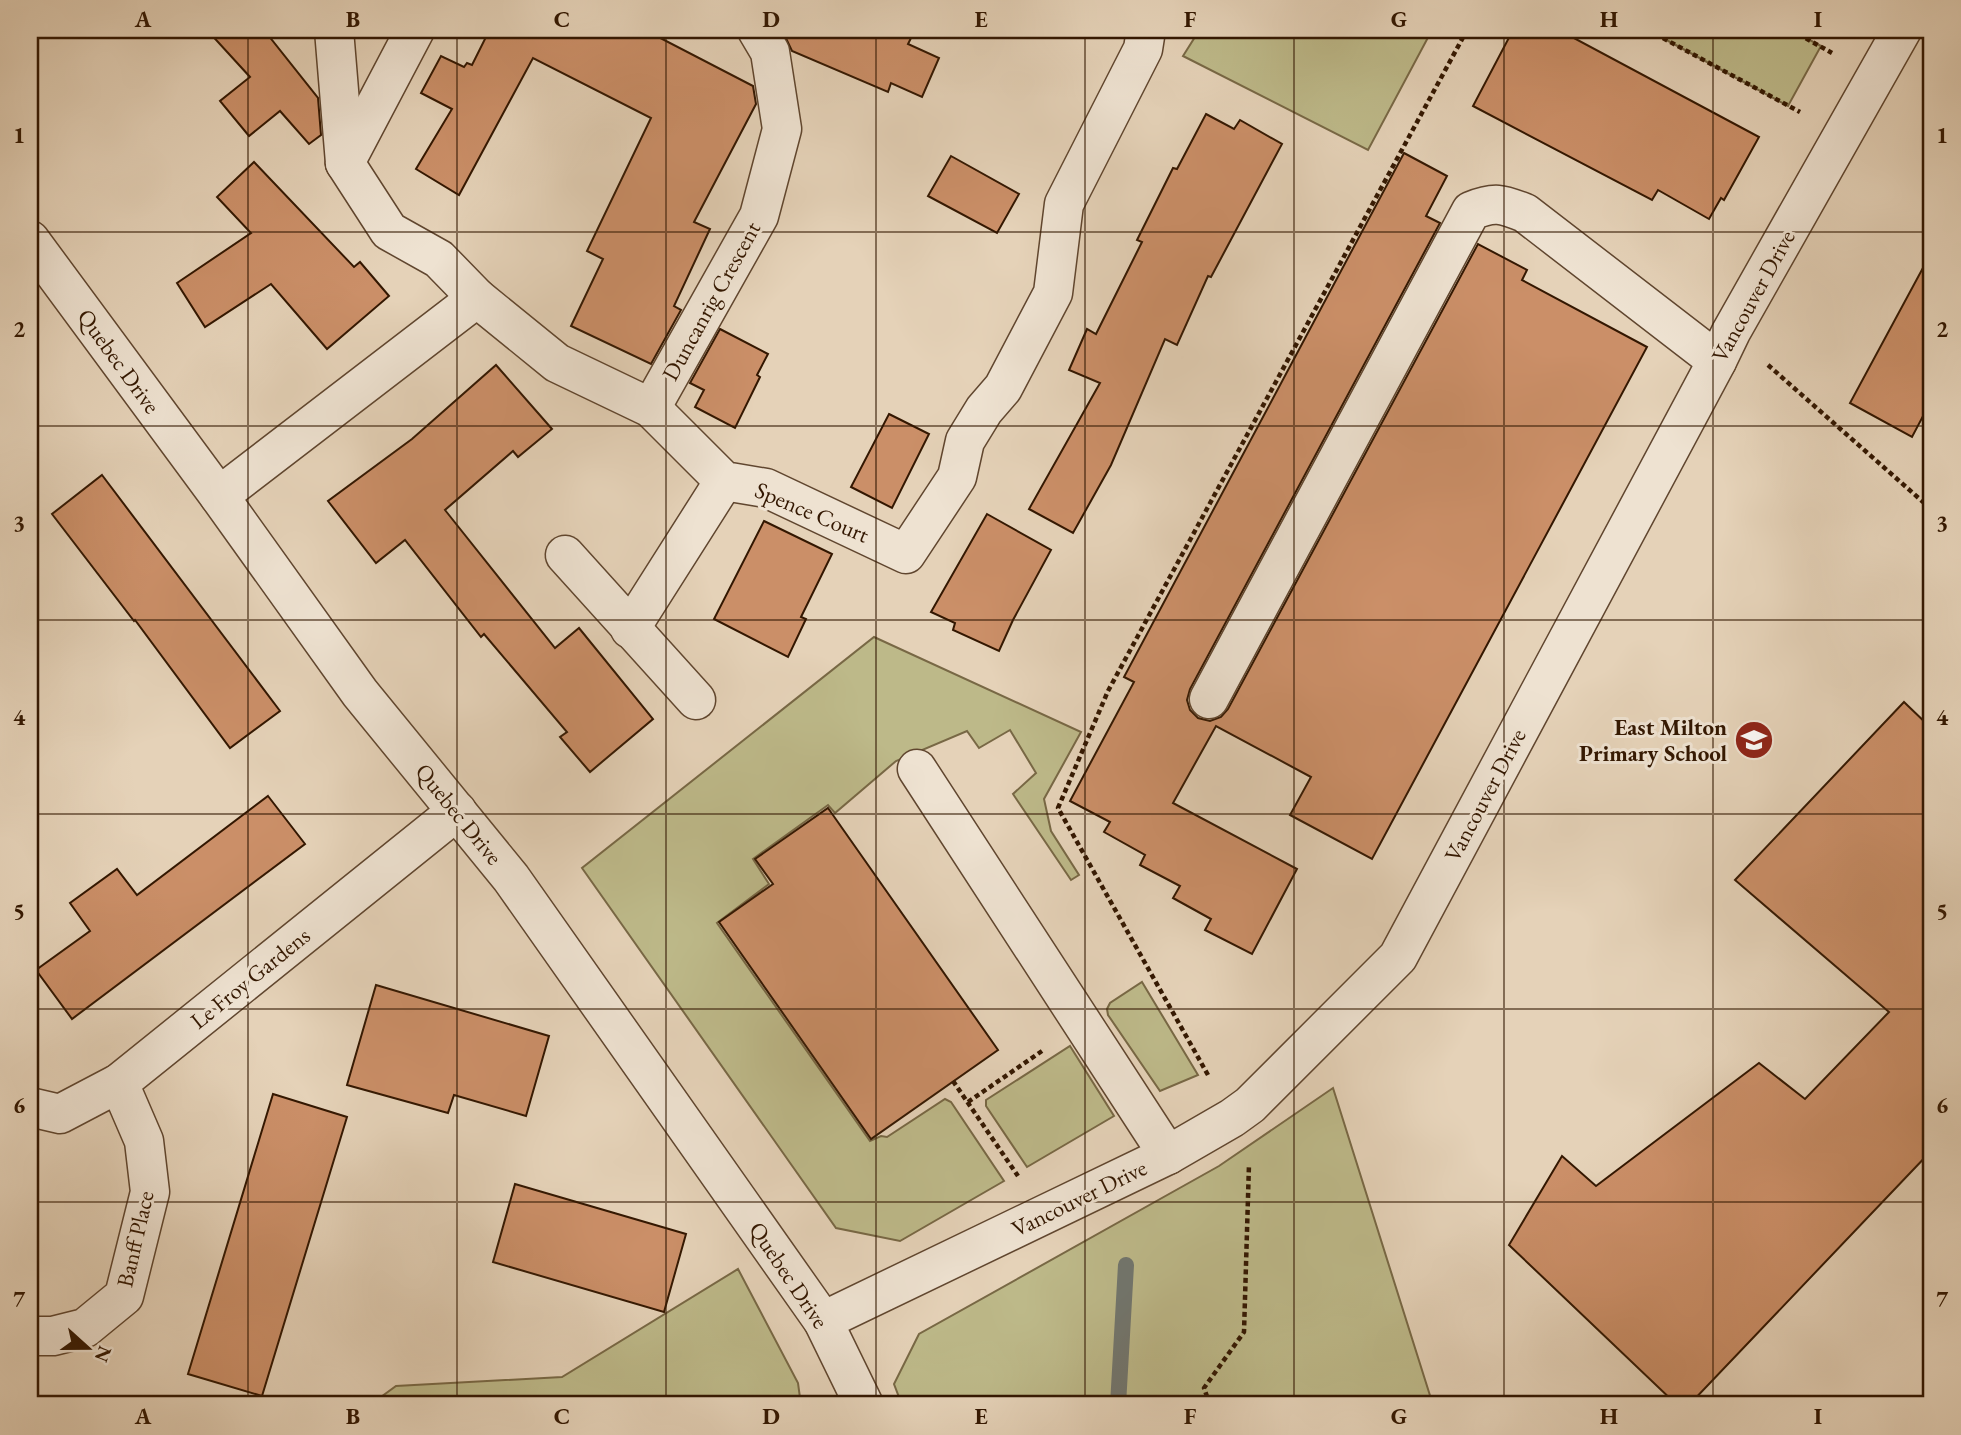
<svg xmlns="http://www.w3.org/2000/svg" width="1961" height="1435" font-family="'EB Garamond',serif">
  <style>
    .green { fill: #bdb989; stroke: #786845; stroke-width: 2 }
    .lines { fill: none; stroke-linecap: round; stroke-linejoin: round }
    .stream { stroke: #71766f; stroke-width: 16 }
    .building { fill: #cb8f68; stroke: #331701; stroke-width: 2 }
    .minor-casing { stroke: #60462f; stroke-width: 41 }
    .path { stroke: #331701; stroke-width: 4.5; stroke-dasharray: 5 3.5; stroke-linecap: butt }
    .minor { stroke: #eee2d1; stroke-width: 38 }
    .grid { fill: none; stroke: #331701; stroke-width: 2; stroke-opacity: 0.55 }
    .labels { text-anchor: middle; stroke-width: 6; stroke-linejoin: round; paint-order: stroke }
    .street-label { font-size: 23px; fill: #331701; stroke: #eee2d1 }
    .poi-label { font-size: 23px; font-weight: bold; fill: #331701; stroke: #eee2d1; text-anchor: end }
    .neatline { fill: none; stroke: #331701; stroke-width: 2.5 }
    .grid-label { font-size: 23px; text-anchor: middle; font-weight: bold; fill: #331701 }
  </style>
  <rect width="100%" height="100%" fill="#e5d2b8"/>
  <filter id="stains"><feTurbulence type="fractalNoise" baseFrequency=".00286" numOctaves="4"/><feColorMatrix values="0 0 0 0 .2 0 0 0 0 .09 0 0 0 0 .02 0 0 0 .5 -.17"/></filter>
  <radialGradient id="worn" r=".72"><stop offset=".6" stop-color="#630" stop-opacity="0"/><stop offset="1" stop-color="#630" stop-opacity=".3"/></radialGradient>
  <g class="green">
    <polygon points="1203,30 1432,30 1368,150 1183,56 1195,37"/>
    <polygon points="1648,30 1791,30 1821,46 1788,106"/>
    <polygon points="874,637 1081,732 1044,799 1051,831 1079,875 1071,880 1013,794 1036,773 1010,730 979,748 967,731 896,761 835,813 828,805 753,859 769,884 717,923 870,1141 881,1136 887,1137 945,1099 951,1102 1004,1181 900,1241 836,1228 582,868"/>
    <polygon points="1142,982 1198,1075 1160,1091 1108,1015 1107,1009 1110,1003"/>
    <polygon points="1070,1046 1114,1116 1027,1167 986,1106 986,1100"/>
    <polygon points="1333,1088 1433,1405 902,1405 894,1384 919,1334 1219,1166"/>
    <polygon points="738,1269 798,1383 801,1405 370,1405 396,1386 562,1377"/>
  </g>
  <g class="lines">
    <polyline class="stream" points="1118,1405 1126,1265"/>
  </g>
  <g class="building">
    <polygon points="207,30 264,30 318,98 321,135 309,144 280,111 249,136 220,101 250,77"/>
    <polygon points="477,30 645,30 753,86 756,104 694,222 710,229 674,306 681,310 651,364 571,326 603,259 587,251 651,118 533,58 459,195 416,169 452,109 421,93 441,56 464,67 467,63 472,65 487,35"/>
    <polygon points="782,30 915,30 908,44 939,58 922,97 891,83 888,92 792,51"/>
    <polygon points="1513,30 1559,30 1759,137 1724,200 1721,198 1709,219 1658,190 1652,200 1473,106"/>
    <polygon points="1206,114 1234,129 1240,120 1282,144 1211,277 1208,276 1177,345 1165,339 1111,465 1073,533 1029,509 1100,383 1069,370 1087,329 1096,334 1142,242 1137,240 1173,168 1177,169"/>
    <polygon points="1404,153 1447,176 1426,216 1440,223 1190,689 1187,700 1190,710 1198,718 1210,721 1221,717 1228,709 1478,244 1527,270 1522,280 1647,347 1372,859 1290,815 1311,777 1216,726 1173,803 1297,869 1252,954 1205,930 1211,919 1173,898 1180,886 1140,865 1145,855 1104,832 1110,822 1070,801 1134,682 1124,677"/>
    <polygon points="951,156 1019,194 997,233 928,196"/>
    <polygon points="254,162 354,267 360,262 389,296 327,349 271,284 205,327 177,283 251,233 217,197"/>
    <polygon points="1931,253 1931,401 1912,437 1850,403"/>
    <polygon points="720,329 768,354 757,375 760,377 735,428 695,407 704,390 690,383"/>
    <polygon points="496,365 552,429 518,457 513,451 445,510 555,648 579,628 653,719 590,772 560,737 567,732 484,634 481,637 405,540 376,563 328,501 412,439"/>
    <polygon points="889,414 929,434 892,508 851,487"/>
    <polygon points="102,475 280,711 230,748 135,620 134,621 52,514"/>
    <polygon points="987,514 1051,550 1013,620 999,651 953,630 955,623 931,612"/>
    <polygon points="764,521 832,554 801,617 806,619 788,657 714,619"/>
    <polygon points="1904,702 1931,728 1931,1151 1689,1405 1677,1405 1509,1245 1562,1156 1596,1186 1759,1063 1805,1099 1889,1012 1735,880"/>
    <polygon points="268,796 305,844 72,1019 36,970 90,931 70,903 117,869 137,895"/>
    <polygon points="828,808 998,1050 871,1139 719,922 773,884 755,859"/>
    <polygon points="376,985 549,1036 526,1116 454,1095 448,1113 347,1085"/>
    <polygon points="273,1094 347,1117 262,1396 188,1374"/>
    <polygon points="515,1184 686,1234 664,1312 493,1262"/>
  </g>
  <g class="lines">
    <g class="minor-casing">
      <g id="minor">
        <polyline points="334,30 345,163"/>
        <polyline points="415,30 345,163 389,231 439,259 477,298"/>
        <polyline points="30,240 219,496 360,693 511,878 823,1321 864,1405"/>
        <polyline points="651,408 759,216 782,129 770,52 757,30"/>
        <polyline points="219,496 477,298 557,363 651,408 724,481 766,488 906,554 957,477 965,441 984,410 1003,388 1053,293 1064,204 1143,49 1146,30"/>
        <polyline points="565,555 696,700"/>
        <polyline points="630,629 724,481"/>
        <path d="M1209,699l262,-488c24,-10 31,-7 54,2l192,148"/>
        <polyline points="917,769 1168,1155"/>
        <polyline points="30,1107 60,1114 119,1083 457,811"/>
        <polyline points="823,1321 1168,1155 1232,1118 1250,1105 1398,957 1717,361 1731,332 1902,30"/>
        <polyline points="30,1336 53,1336 85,1328 124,1296 150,1192 144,1141 119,1083"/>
      </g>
    </g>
    <g class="path">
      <polyline points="1648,30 1800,112"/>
      <polyline points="1791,30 1832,53"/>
      <polyline points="1768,365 1931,509"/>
      <polyline points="1208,1075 1058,808 1108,691 1467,30"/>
      <polyline points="953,1081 1018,1176"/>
      <polyline points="968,1102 1042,1051"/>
      <polyline points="1210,1405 1204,1388 1244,1332 1249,1164"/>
    </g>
    <use href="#minor" class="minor"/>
  </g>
  <path class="grid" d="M248,30v1375M457,30v1375M666,30v1375M876,30v1375M1085,30v1375M1294,30v1375M1504,30v1375M1713,30v1375M30,232h1901M30,426h1901M30,620h1901M30,814h1901M30,1009h1901M30,1202h1901"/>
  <defs>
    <g id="school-disc" transform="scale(2.0125)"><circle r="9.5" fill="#8f2418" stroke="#eee2d1"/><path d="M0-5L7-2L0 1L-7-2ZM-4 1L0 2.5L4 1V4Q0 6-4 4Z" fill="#fff"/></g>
  </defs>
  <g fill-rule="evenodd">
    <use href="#school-disc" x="1754" y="740"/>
  </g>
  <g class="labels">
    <g class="street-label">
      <text transform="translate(1753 296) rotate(-61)" y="8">Vancouver Drive</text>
      <text transform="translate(711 301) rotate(-61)" y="8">Duncanrig Crescent</text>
      <text transform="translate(119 361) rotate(54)" y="8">Quebec Drive</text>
      <text transform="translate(812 512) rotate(23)" y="8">Spence Court</text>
      <text transform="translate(1485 795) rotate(-62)" y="8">Vancouver Drive</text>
      <text transform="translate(459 814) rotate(51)" y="8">Quebec Drive</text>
      <text transform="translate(250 978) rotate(-39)" y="8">Le Froy Gardens</text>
      <text transform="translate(1079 1198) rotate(-26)" y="8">Vancouver Drive</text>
      <text transform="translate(135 1239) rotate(-77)" y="8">Banff Place</text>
      <text transform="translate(789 1275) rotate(56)" y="8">Quebec Drive</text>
    </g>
    <g class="poi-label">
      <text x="1727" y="735">East Milton<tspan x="1727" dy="26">Primary School</tspan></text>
    </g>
  </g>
  <rect width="1961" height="1435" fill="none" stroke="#e5d2b8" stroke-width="77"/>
  <g transform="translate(88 1348) rotate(111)" stroke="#eee2d1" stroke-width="5" paint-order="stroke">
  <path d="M0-5L12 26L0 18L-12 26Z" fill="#331701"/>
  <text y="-10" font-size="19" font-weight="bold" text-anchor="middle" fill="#331701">N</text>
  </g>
  <rect x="38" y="38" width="1885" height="1358" class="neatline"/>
  <g class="grid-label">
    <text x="143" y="27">A</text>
    <text x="353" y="27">B</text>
    <text x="562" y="27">C</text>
    <text x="771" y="27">D</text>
    <text x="981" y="27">E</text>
    <text x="1190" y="27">F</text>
    <text x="1399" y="27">G</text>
    <text x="1609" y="27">H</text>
    <text x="1818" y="27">I</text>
    <text x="19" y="143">1</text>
    <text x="1942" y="143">1</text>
    <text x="19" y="337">2</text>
    <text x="1942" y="337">2</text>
    <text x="19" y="531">3</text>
    <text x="1942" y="531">3</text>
    <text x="19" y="725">4</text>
    <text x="1942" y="725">4</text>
    <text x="19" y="919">5</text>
    <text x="1942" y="919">5</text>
    <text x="19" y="1113">6</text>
    <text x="1942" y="1113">6</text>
    <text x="19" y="1307">7</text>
    <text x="1942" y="1307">7</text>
    <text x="143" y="1424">A</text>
    <text x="353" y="1424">B</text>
    <text x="562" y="1424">C</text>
    <text x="771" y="1424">D</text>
    <text x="981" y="1424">E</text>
    <text x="1190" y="1424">F</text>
    <text x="1399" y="1424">G</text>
    <text x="1609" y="1424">H</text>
    <text x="1818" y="1424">I</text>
  </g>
  <rect width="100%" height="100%" filter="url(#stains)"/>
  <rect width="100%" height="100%" fill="url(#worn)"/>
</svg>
